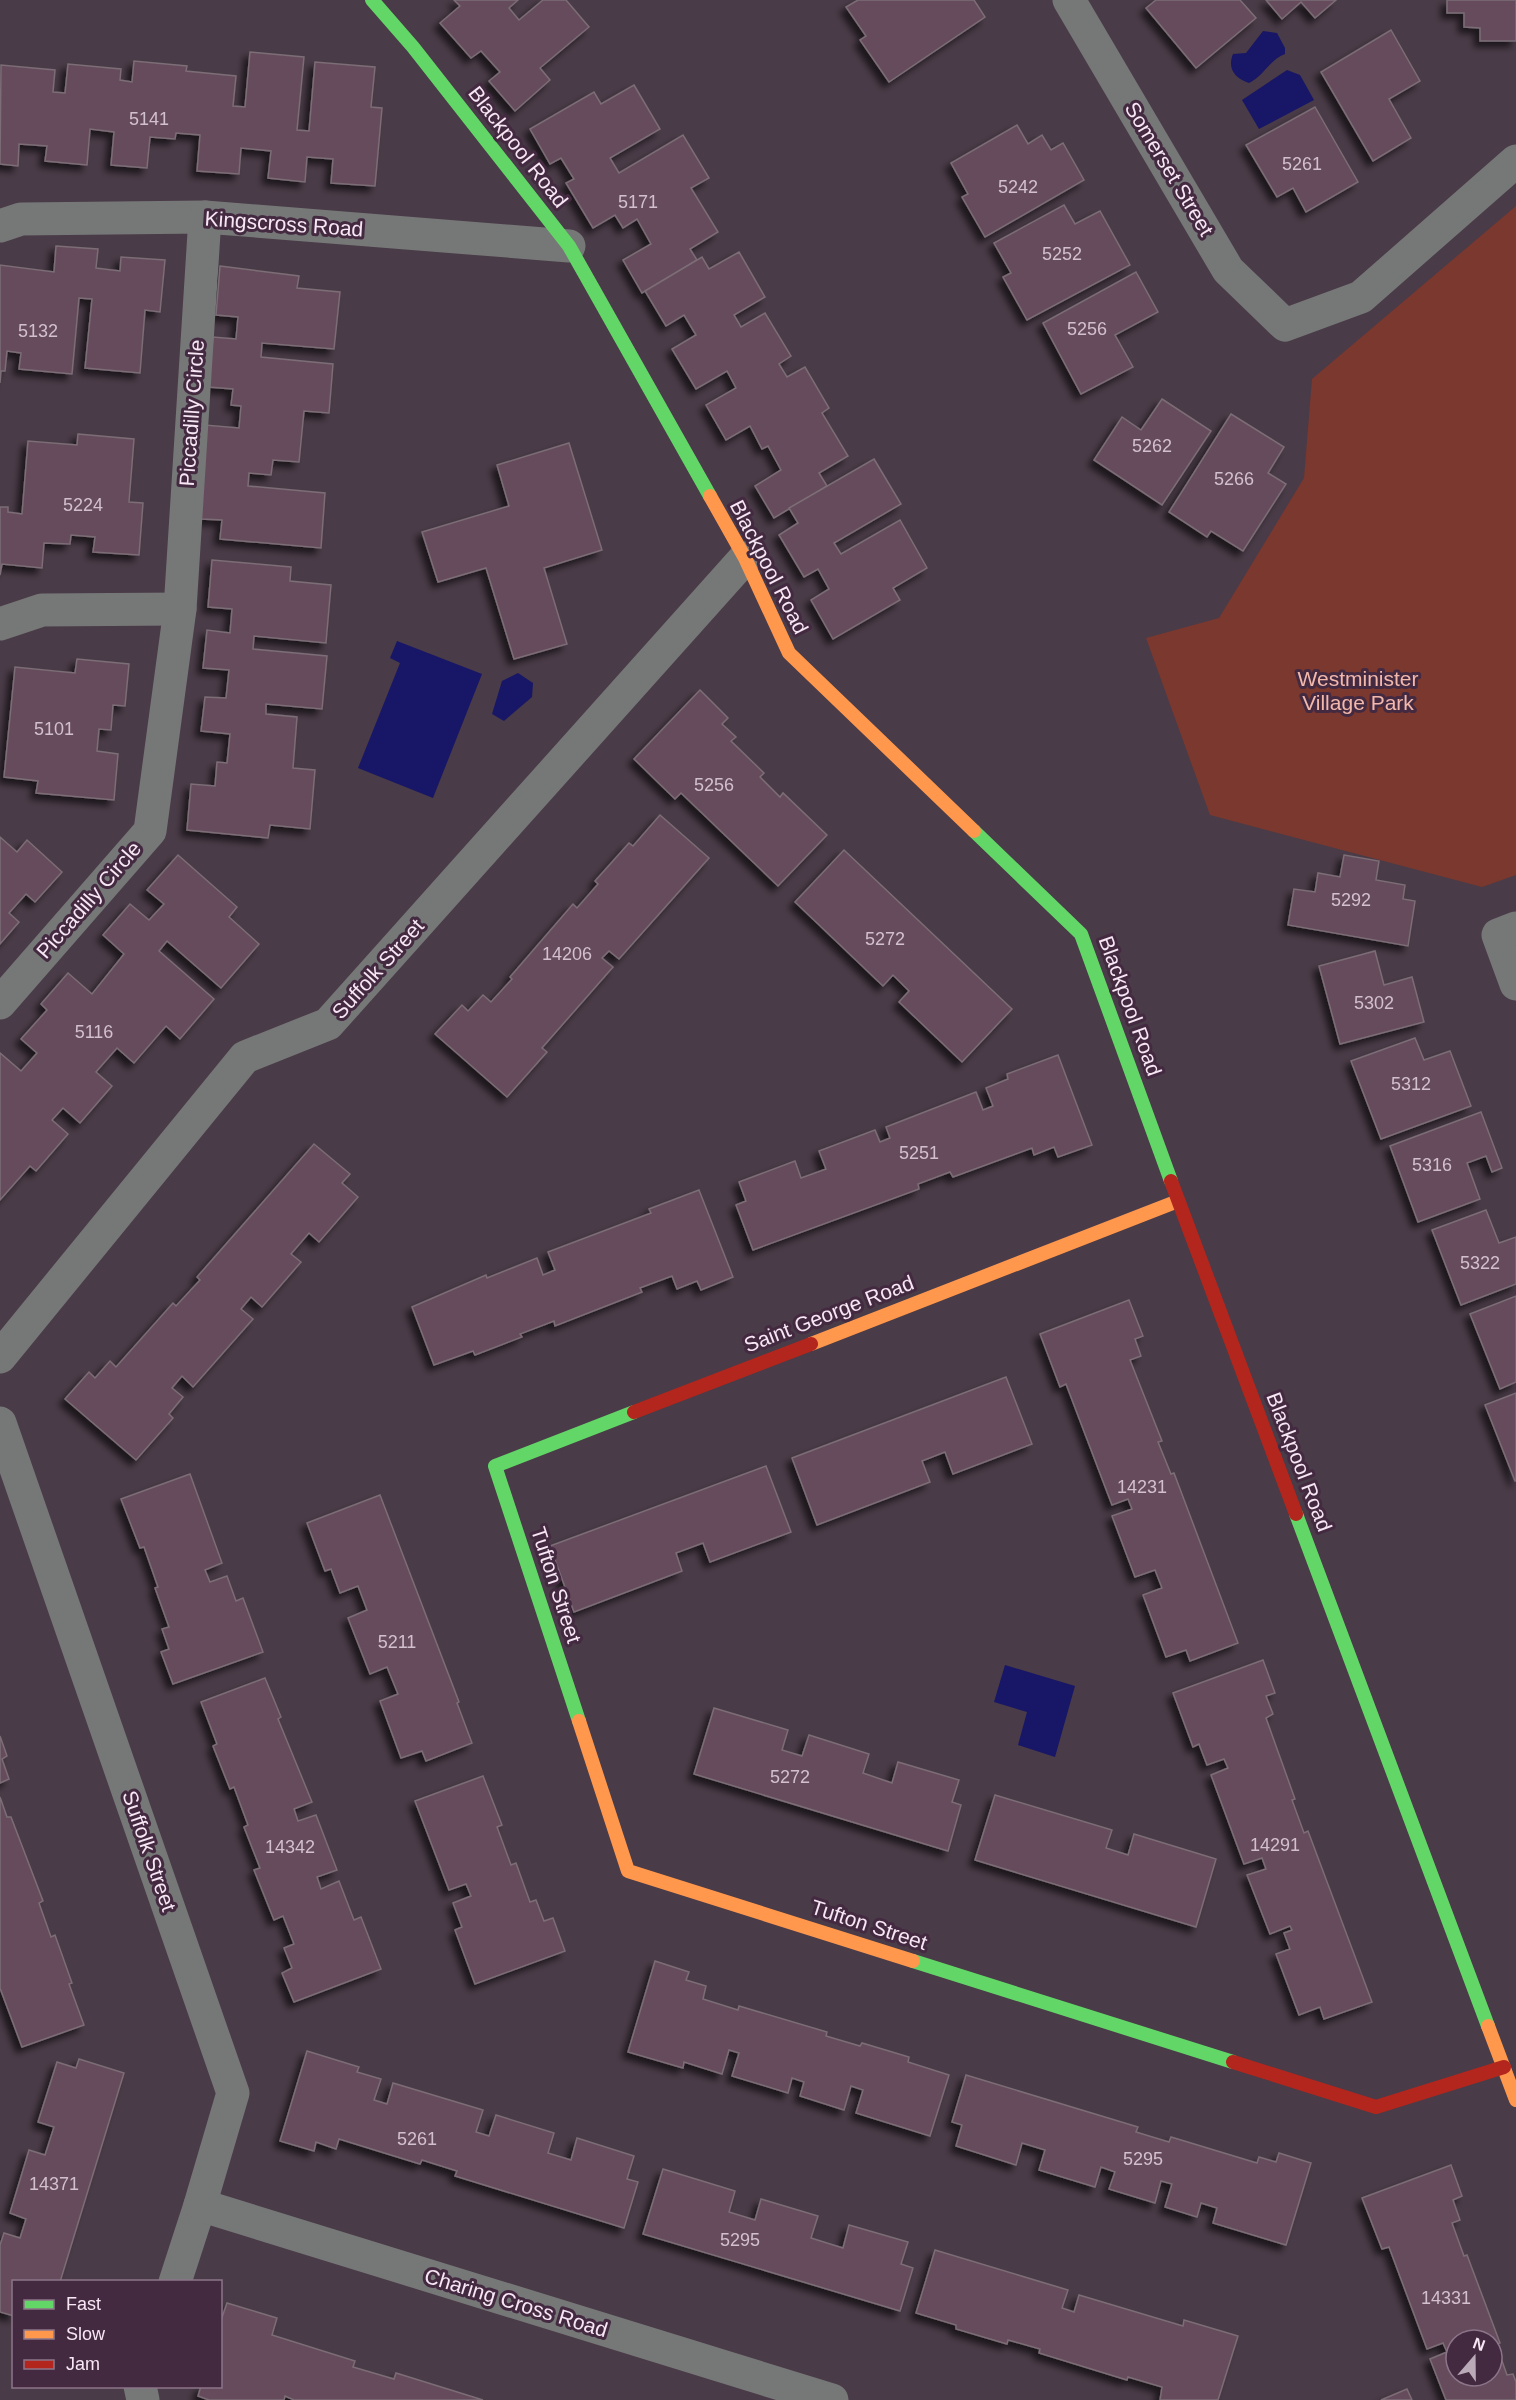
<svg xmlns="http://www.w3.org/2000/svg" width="1516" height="2400" font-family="Arial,sans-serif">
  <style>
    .green { fill: #7b382f }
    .water { fill: #181667 }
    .building { fill: #664c5c; stroke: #7b6d76; stroke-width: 1.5; fill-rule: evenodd; filter: url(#shadow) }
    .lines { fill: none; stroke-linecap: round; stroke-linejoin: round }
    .street { stroke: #767777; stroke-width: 33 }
    .fast { stroke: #63d668; stroke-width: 14 }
    .slow { stroke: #ff974d; stroke-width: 14 }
    .jam { stroke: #b3261e; stroke-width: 14 }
    .labels { text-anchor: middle; stroke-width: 6; stroke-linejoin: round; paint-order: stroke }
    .number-label { font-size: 18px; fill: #d3c0ce }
    .street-label { font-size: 21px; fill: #f7e6f4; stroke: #442a41 }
    .park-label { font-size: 21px; fill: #f2b8ac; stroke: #442a41 }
  </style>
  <defs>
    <filter id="shadow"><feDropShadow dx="-5.5" dy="5.5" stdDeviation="3" flood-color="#0009"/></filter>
  </defs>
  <rect width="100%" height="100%" fill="#493b47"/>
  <polygon class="green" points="1516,206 1516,875 1482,887 1210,815 1146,638 1219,618 1304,478 1312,379"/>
  <g class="water">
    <path d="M1263,31l14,2 8,15v6c-16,6 -21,22 -36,29 -14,-5 -22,-14 -16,-29l13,-1z"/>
    <polygon points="1287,70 1300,75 1314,100 1259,129 1242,100"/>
    <polygon points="397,641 482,674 433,798 358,768 400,663 390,658"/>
    <polygon points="518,673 533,683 532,697 504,721 492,714 502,681"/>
    <polygon points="1005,1665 1075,1686 1055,1757 1018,1745 1027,1712 994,1702"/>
  </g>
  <g class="building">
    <polygon points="454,0 518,0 509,8 519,20 543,0 566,0 589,27 540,68 550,80 515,111 489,81 500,72 481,51 471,58 440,23 460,6"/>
    <polygon points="858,0 974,0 985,17 889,82 860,40 866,36 846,7"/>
    <polygon points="1156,0 1240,0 1256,18 1196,68 1146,8"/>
    <polygon points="1266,0 1336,0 1315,18 1301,2 1282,19"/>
    <polygon points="1447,0 1516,0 1516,41 1480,41 1480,28 1464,27 1464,13 1447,13"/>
    <polygon points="1391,30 1420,81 1389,99 1411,138 1373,161 1321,72"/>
    <polygon points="250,52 304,57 297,130 309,131 315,62 375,67 371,107 382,108 375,186 331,183 333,159 307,157 305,182 268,178 271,151 241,148 239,174 197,171 200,135 176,133 175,139 150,137 147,168 111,165 114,132 90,129 87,165 45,161 47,146 19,144 18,166 0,164 1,65 55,70 53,92 65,93 68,64 121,69 120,80 132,82 134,61 187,66 186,71 236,76 233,106 245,107"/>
    <polygon points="634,85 660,129 610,158 619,173 683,135 709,178 691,188 718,232 690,249 697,260 642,293 623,260 651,244 637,219 623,228 615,215 593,228 566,183 574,179 561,158 550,164 530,129 594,92 601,104"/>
    <polygon points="1315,107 1358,182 1306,212 1293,188 1277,197 1246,145"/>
    <polygon points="1017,125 1028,144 1042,135 1051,150 1063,143 1084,180 985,237 962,197 968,194 951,163"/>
    <polygon points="1064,205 1075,224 1100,211 1130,265 1027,320 1003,277 1011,273 994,243"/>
    <polygon points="56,246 98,249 96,268 120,271 121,257 165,260 160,312 145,310 140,373 85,368 92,299 79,298 72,374 19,369 21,353 7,351 5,371 1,371 0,383 0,265 54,272"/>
    <polygon points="739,252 765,297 734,315 741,327 765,313 791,356 779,364 787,377 805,367 829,408 822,413 848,456 819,473 827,486 774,518 755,486 781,470 768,446 762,449 750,426 726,440 706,405 736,388 727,371 696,389 672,349 696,335 684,315 666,326 645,291 702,257 709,269"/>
    <polygon points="220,266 299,276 297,288 340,292 334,349 262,343 261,357 333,364 329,413 304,411 299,462 273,460 271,475 249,473 248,486 325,493 321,548 220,539 222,520 201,519 205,425 239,428 241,406 231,405 233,389 208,387 213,337 236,339 238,317 216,315"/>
    <polygon points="1136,272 1158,312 1115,335 1133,367 1081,394 1043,323"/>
    <polygon points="1162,399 1211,431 1162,505 1094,460 1122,417 1141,430"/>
    <polygon points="1231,414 1284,447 1268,473 1286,484 1243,551 1211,531 1207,537 1169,512"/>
    <polygon points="78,434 134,439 129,502 143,503 139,555 93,552 95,537 71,535 70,544 44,543 42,568 2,564 0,575 0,507 8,507 8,512 22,514 28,441 77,445"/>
    <polygon points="569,443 602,550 544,568 567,644 514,659 486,568 438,582 422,532 509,506 497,465"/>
    <polygon points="874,459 901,504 834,543 841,554 900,520 927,568 893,588 900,600 833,639 811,600 829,589 818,569 804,577 779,535 798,523 789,508"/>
    <polygon points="212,560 291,567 290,581 331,585 326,643 254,636 253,649 327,656 322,709 266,704 266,714 297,717 293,768 315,770 310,829 270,825 268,838 187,830 191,784 215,786 217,762 227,763 230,734 201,731 205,697 226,698 229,670 203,668 207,630 230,633 232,609 208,607"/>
    <polygon points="77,659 129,664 125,706 113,705 111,730 99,729 97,751 118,754 114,800 36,793 38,781 4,777 15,667 75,673"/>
    <polygon points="700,690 728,718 722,724 736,737 731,741 764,773 760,777 780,797 783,793 827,835 778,886 681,793 675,799 634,759"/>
    <polygon points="660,815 709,858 619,959 609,951 602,958 613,967 542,1048 547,1052 507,1097 435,1034 462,1005 468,1011 483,995 491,1002 512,979 510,977 573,904 577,908 598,884 595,881 629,843 633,846"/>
    <polygon points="0,837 17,852 27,840 62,872 35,902 26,894 9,913 19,922 0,944"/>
    <polygon points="844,850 1012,1009 962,1062 899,1002 909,991 893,975 883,986 795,902"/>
    <polygon points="178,855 237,907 229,917 259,944 221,988 167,941 159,951 214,999 180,1039 166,1026 134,1063 117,1048 96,1072 112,1086 80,1123 63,1108 52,1120 68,1134 36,1171 30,1166 0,1200 0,1053 21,1071 37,1053 21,1039 47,1010 41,1004 68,973 92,994 124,954 103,935 130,904 149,920 164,904 147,890"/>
    <polygon points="1344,855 1379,861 1376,880 1405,885 1403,899 1415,901 1408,946 1288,925 1294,889 1315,892 1318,873 1340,877"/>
    <polygon points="1375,951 1384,985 1412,977 1424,1022 1340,1044 1319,966"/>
    <polygon points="1415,1038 1424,1060 1450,1051 1471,1106 1381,1139 1351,1061"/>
    <polygon points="1058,1055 1092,1145 1058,1157 1054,1147 1034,1155 1032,1148 953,1177 950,1172 918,1184 919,1189 753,1250 736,1205 746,1201 739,1182 795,1161 801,1178 826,1169 819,1151 875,1130 880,1142 890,1138 886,1127 976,1092 983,1110 993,1106 986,1088 1008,1079 1007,1074"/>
    <polygon points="1481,1112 1502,1168 1492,1172 1486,1156 1467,1163 1480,1199 1418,1222 1390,1146"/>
    <polygon points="314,1144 350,1174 342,1183 358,1197 319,1242 309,1233 291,1254 301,1262 262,1307 251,1297 241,1309 253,1319 193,1387 182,1376 172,1388 183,1397 169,1414 173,1418 136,1460 65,1399 89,1372 95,1378 110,1361 116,1367 173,1303 176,1306 200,1280 197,1277"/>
    <polygon points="699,1190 733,1277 701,1290 697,1281 677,1289 672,1276 640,1288 642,1292 555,1326 554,1321 520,1334 522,1337 475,1355 473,1351 434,1365 412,1307 486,1275 487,1278 537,1258 543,1275 555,1270 548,1252 651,1213 649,1209"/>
    <polygon points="1486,1210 1499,1243 1516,1237 1516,1284 1461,1305 1432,1230"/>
    <polygon points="1516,1296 1516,1382 1500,1389 1470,1314"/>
    <polygon points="1129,1300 1143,1336 1135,1339 1141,1356 1130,1360 1162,1441 1158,1442 1171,1474 1174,1473 1238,1643 1190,1661 1186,1650 1166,1657 1143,1595 1162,1588 1155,1570 1135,1577 1112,1516 1132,1509 1128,1499 1112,1505 1066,1384 1060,1387 1040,1334"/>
    <polygon points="1006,1377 1032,1444 953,1474 945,1452 922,1461 930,1482 817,1525 792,1458"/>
    <polygon points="1516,1393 1516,1481 1515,1481 1485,1405"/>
    <polygon points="766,1466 791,1532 710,1562 703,1543 676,1553 682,1571 574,1612 550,1546"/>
    <polygon points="190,1474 222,1563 205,1570 210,1582 227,1576 236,1601 243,1598 263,1652 173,1684 161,1652 169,1649 162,1629 169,1627 155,1588 158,1587 144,1547 140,1548 121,1499"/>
    <polygon points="380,1495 459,1702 457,1703 472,1743 426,1761 422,1751 401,1758 380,1701 398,1694 387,1667 370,1674 348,1618 367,1610 358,1586 340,1593 331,1569 325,1571 307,1523"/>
    <polygon points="1263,1660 1275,1693 1266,1696 1273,1714 1266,1718 1295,1799 1292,1800 1304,1833 1308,1831 1372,2002 1324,2019 1320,2007 1299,2015 1276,1954 1290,1949 1284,1933 1292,1930 1290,1926 1270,1934 1247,1875 1266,1869 1262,1858 1244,1864 1211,1775 1228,1768 1224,1759 1207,1765 1199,1744 1193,1747 1173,1693"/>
    <polygon points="265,1678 281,1717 278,1719 312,1802 294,1809 298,1821 316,1815 337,1870 317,1877 321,1889 339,1881 354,1920 361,1917 381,1969 294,2002 282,1973 292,1968 284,1948 294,1944 283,1916 274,1920 254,1870 260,1868 244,1827 248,1825 234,1787 230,1789 213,1746 217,1744 201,1702"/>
    <polygon points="714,1708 788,1730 782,1750 802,1756 809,1735 869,1754 863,1773 892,1783 898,1762 959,1780 952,1802 961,1805 948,1851 694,1774"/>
    <polygon points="0,1736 7,1756 2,1759 9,1779 0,1783"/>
    <polygon points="483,1776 502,1825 497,1827 511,1865 516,1863 530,1902 536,1900 544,1921 553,1918 565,1951 475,1984 455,1930 462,1927 453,1903 471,1896 466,1884 449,1890 415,1801"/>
    <polygon points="995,1795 1112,1830 1106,1848 1128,1855 1134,1834 1216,1859 1196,1927 975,1860"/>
    <polygon points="0,1797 7,1817 11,1817 43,1901 39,1903 51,1937 55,1935 72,1983 69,1984 84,2025 22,2047 0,1988"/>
    <polygon points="655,1961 689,1972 686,1980 706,1986 703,1999 738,2010 739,2006 827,2032 826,2036 860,2046 862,2043 909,2057 908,2062 949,2075 930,2136 856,2113 863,2090 851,2086 844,2110 800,2096 804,2082 792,2078 788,2093 732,2076 739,2053 729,2050 722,2074 684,2062 683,2068 628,2052"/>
    <polygon points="307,2051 359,2067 357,2072 381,2079 374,2100 387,2104 393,2083 483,2110 476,2132 489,2136 496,2115 554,2133 548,2153 571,2160 577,2138 634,2156 627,2179 638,2182 624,2228 455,2176 457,2171 422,2160 420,2164 339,2139 336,2149 316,2142 314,2151 280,2141"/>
    <polygon points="79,2059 124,2073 60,2282 14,2282 14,2316 0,2312 0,2245 4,2233 20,2238 26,2219 10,2213 29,2150 45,2155 54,2127 38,2122 57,2062 76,2068"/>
    <polygon points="966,2075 1138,2127 1136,2132 1169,2142 1171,2137 1257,2163 1259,2157 1276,2162 1279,2153 1311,2163 1286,2245 1213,2223 1217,2208 1201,2203 1197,2217 1165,2207 1172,2184 1161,2181 1155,2203 1109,2189 1115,2172 1101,2167 1095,2187 1039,2170 1045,2150 1022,2143 1016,2165 956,2146 962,2125 952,2122"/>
    <path d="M1451,2165l11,31 -9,4 7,20 -8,3 12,33 3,-1 33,88 -4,1 11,31 6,-1 3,8v18h-70l-16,-41 17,-7 -4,-9 -16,6 -38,-102 -7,2 -20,-51zM1456,2340h36v36h-36z"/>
    <polygon points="663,2169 735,2191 729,2212 755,2220 761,2199 818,2216 811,2238 843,2248 849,2225 908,2242 901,2264 913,2268 900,2311 643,2234"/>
    <polygon points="935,2250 1068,2290 1062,2308 1074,2312 1079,2295 1183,2326 1184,2320 1238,2336 1218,2400 1160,2400 1162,2387 1128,2377 1127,2380 1039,2353 1040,2349 1008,2340 1007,2344 956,2329 956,2325 916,2313"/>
    <polygon points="227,2303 277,2318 272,2335 355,2361 353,2367 394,2379 396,2373 483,2400 294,2400 285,2396 284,2400 209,2400 198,2396 201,2386 220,2386 220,2323"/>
    <polygon points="1407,2389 1412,2400 1381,2400"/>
  </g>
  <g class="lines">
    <g class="street">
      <polyline points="1069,0 1228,270 1285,325 1361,297 1516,161"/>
      <polyline points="0,226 21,219 205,217 569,246"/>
      <polyline points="0,624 42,610 180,609"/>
      <polyline points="1516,928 1498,935 1516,984"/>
      <polyline points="0,1003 150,831 180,609 205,217"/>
      <polyline points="0,1357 245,1057 328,1024 745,558"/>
      <polyline points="0,1423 233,2093 200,2205 175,2282"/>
      <polyline points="200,2205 832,2400"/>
      <polyline points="140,2386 143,2400"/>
    </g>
    <g class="fast">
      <polyline points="372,0 413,47 569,246 710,496"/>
      <polyline points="974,831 1081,934 1171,1181"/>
      <polyline points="1296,1514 1488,2026"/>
      <polyline points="579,1721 495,1466 634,1412"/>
      <polyline points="913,1961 1233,2062"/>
    </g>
    <g class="slow">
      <polyline points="710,496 745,558 789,653 974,831"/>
      <polyline points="811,1344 1178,1201"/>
      <polyline points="579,1721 628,1871 913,1961"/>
      <polyline points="1488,2026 1516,2100"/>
    </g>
    <g class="jam">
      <polyline points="1171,1181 1296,1514"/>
      <polyline points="634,1412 811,1344"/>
      <polyline points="1233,2062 1376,2107 1504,2067"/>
    </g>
  </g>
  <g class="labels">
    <g class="number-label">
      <text x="149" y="125">5141</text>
      <text x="1302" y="170">5261</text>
      <text x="1018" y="193">5242</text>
      <text x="638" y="208">5171</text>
      <text x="1062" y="260">5252</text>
      <text x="1087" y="335">5256</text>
      <text x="38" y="337">5132</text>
      <text x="1152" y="452">5262</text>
      <text x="1234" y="485">5266</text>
      <text x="83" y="511">5224</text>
      <text x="54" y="735">5101</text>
      <text x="714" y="791">5256</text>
      <text x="1351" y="906">5292</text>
      <text x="885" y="945">5272</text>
      <text x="567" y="960">14206</text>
      <text x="1374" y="1009">5302</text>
      <text x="94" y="1038">5116</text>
      <text x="1411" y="1090">5312</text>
      <text x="919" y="1159">5251</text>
      <text x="1432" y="1171">5316</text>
      <text x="1480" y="1269">5322</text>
      <text x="1142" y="1493">14231</text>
      <text x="397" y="1648">5211</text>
      <text x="790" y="1783">5272</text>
      <text x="1275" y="1851">14291</text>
      <text x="290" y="1853">14342</text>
      <text x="417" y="2145">5261</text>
      <text x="1143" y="2165">5295</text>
      <text x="54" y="2190">14371</text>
      <text x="740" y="2246">5295</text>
      <text x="1446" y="2304">14331</text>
    </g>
    <g class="street-label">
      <text transform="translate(518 147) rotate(52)" y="7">Blackpool Road</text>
      <text transform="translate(1169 169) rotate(59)" y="7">Somerset Street</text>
      <text transform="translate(284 224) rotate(4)" y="7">Kingscross Road</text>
      <text transform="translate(192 413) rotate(-86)" y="7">Piccadilly Circle</text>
      <text transform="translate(769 567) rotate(63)" y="7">Blackpool Road</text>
      <text transform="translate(89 900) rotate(-49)" y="7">Piccadilly Circle</text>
      <text transform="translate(378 969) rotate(-48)" y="7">Suffolk Street</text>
      <text transform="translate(1130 1006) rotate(70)" y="7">Blackpool Road</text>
      <text transform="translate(829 1314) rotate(-21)" y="7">Saint George Road</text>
      <text transform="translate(1299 1462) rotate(69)" y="7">Blackpool Road</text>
      <text transform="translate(556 1585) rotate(72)" y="7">Tufton Street</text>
      <text transform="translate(149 1851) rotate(71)" y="7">Suffolk Street</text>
      <text transform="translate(869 1925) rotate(18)" y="7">Tufton Street</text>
      <text transform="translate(516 2303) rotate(17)" y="7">Charing Cross Road</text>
    </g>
    <g class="park-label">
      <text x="1358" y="686">Westminister<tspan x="1358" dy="24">Village Park</tspan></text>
    </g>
  </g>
  <rect x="12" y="2280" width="210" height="108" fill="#442a41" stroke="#8c7589" stroke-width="1.5"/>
  <rect x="24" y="2300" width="30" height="9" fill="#63d668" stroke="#8c7589" stroke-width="1.5"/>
  <text x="66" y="2310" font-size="18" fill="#f7e6f4">Fast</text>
  <rect x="24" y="2330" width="30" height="9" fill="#ff974d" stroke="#8c7589" stroke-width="1.5"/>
  <text x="66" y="2340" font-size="18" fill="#f7e6f4">Slow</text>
  <rect x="24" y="2360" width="30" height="9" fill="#b3261e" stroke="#8c7589" stroke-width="1.5"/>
  <text x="66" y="2370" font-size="18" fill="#f7e6f4">Jam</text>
  <g transform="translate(1474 2358) rotate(20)"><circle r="28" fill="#442a41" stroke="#8c7589" stroke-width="1.5"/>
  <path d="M0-4.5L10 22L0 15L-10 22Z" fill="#baaab7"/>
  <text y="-9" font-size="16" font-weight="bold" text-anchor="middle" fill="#f7e6f4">N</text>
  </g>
</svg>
